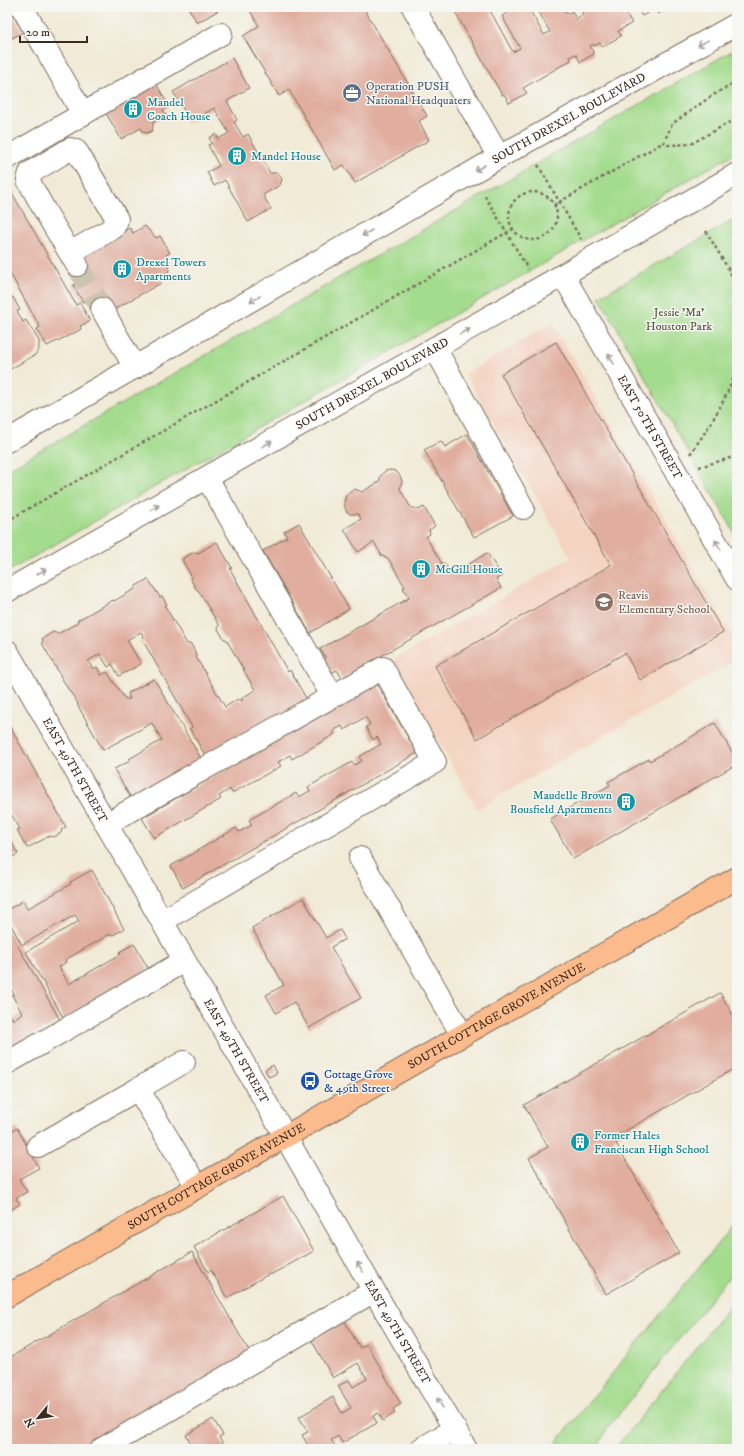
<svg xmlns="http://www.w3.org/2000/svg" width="744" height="1456" font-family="'IM FELL DW Pica',serif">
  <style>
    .built { fill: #f4d3c1 }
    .green { fill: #a4dc8e; stroke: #708356 }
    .building { fill: #e0ad9e }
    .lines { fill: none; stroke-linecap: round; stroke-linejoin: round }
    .minor-tunnel { stroke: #cdc4b1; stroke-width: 22; stroke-dasharray: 22 11; stroke-linecap: butt }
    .minor-casing { stroke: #7b6d5e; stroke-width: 24 }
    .major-casing { stroke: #7b6d5e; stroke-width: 24 }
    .path { stroke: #7b6d5e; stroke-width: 2.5; stroke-dasharray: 3 3; stroke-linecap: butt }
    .minor { stroke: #fff; stroke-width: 22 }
    .major { stroke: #fbbb8c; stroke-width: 22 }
    .oneway { stroke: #a79f9a }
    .labels { text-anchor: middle; stroke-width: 3; stroke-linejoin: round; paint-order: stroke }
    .service-label { font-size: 12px; fill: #4e5e75; stroke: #f6f6f2; text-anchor: start }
    .culture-label { font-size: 12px; fill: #0d838f; stroke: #f6f6f2; text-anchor: start }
    .street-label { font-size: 12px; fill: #3b2a1e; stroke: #f6f6f2 }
    .park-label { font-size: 12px; fill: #55563a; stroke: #f6f6f2 }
    .education-label { font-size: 12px; fill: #785e54; stroke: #f6f6f2; text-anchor: start }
    .transit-label { font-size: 12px; fill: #164399; stroke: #f6f6f2; text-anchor: start }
  </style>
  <rect width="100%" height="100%" fill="#f6f6f2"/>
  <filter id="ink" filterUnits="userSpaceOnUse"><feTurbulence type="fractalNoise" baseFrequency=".025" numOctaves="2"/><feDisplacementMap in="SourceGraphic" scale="8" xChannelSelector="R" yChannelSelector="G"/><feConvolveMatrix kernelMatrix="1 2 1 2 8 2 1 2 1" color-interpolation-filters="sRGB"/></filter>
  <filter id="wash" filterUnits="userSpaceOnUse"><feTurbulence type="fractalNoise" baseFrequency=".012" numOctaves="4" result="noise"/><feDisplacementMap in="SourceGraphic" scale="16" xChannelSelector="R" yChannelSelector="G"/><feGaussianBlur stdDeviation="0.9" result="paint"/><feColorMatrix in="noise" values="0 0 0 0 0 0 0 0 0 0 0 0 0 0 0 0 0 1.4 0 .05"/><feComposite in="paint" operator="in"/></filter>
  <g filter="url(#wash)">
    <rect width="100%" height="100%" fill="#f1ead6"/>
    <polygon class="built" points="553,323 737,645 737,659 477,809 392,661 571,558 465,374"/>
    <g class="green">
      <polygon points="737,48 737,152 7,572 7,470"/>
      <polygon points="737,218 737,537 599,297"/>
      <polygon points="737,1220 737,1267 607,1429 597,1449 551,1449"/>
      <polygon points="737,1297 737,1449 623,1449 618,1445"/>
    </g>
    <g id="blocks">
      <g class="building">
        <polygon points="7,7 8,7 23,32 7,41"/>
        <polygon points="188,7 224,7 197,23"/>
        <polygon points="248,7 363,7 427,116 419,121 429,140 355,183 344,165 335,170 289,90 279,96 243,36 259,26"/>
        <polygon points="452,7 488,7 513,52 520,48 502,16 518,7 528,7 544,35 550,32 536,7 563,7 567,14 572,11 576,19 583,14 579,7 622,7 632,23 618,31 621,36 602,47 600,43 594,46 593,44 590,46 594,54 580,62 576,54 570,57 571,60 523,88 527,93 509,103 504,94 502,95"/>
        <polygon points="636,7 671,7 658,14 655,9 642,16"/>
        <polygon points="232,58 249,88 227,101 237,120 234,122 243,137 248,134 270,173 278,173 282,179 280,185 263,195 271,209 248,222 225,180 214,186 207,172 219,166 208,145 212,143 209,138 216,134 218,139 229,133 214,108 191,122 173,92"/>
        <polygon points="153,78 169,106 163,110 166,115 152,123 153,125 152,131 147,133 143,132 141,128 121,139 103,108"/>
        <polygon points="7,184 76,305 80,303 90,321 80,326 81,329 76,332 47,346 37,329 40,327 7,268"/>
        <polygon points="145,226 156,238 160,236 170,253 166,255 169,271 158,277 161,283 113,310 99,311 87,300 83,302 73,285 78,283 74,266 81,255 130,228 133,233"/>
        <polygon points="7,293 10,299 13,297 20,310 17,311 23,322 26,320 39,341 39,349 35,355 7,371"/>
        <polygon points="556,342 723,632 640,680 625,653 477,739 435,666 611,565 501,374"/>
        <polygon points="467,434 513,516 474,537 424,450 441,441 445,447"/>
        <polygon points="391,470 396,471 400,476 402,481 400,489 411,508 414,508 418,510 424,507 435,526 429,530 430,534 426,537 442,564 444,563 451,575 487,553 502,576 496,579 501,588 342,678 337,670 330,673 323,660 326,658 320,649 409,598 403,588 405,587 388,558 382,556 374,542 358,552 344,529 361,519 358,514 350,514 346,511 344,503 346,495 355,489 362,492 379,482 381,475 385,471"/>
        <polygon points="299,523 349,609 310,633 263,551 287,537 284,532"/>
        <polygon points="217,542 232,568 230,569 288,672 290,670 307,700 206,757 190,729 192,727 142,639 144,637 141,632 127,640 141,664 119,676 112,664 108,667 100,654 88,661 93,669 97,667 101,675 107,672 125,699 130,699 128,693 154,679 202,760 132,800 114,769 130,761 129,759 162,740 152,723 103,750 77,704 78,703 68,689 42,643 43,641 42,639 53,632 58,634 77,623 78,620 113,600 114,601 135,589 136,586 148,579 160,597 162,596 167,605 165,606 187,644 191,644 196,654 196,657 225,707 238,699 242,701 242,698 255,690 226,639 224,639 218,629 219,625 198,590 196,589 190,578 192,577 183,562 183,558 194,552 198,553"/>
        <polygon points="376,682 417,753 183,888 171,866 236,828 239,832 252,825 249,820 296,793 299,797 310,791 308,787 352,762 354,765 362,761 359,757 381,744 377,737 373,740 366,727 370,724 365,717 344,730 342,726 333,731 335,734 292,759 290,755 278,762 281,766 232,793 230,789 219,796 221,799 154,838 142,818"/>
        <polygon points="7,721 66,827 62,829 61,833 54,837 50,836 27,848 17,830 20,829 7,807"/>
        <polygon points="715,723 737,761 737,764 573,859 550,819 610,785 608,782 649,759 650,761"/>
        <polygon points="7,830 9,834 8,835 18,854 7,860"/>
        <polygon points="92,870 124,929 111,936 110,934 65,960 66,962 59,967 69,984 121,954 119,952 134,944 148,968 146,970 147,972 64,1019 26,952 79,921 75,915 22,945 7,918 7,910 23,901 27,909 71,884 70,882"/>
        <polygon points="303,898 326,938 340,930 345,939 331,947 361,998 309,1028 294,1002 276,1013 266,995 284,985 252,928"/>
        <polygon points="7,927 60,1020 7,1050 7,1019 12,1017 13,1020 22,1013 12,995 14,994 7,982"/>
        <polygon points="720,993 737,1022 737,1067 613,1138 679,1253 606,1294 529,1158 548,1147 524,1105"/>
        <polygon points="273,1065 277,1073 269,1077 265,1070"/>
        <polygon points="17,1128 39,1168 19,1179 27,1192 16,1198 20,1204 7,1212 7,1134"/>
        <polygon points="283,1196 314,1251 272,1274 267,1275 227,1298 211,1270 208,1272 194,1247"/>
        <polygon points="192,1252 250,1353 85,1449 7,1449 7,1359"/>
        <polygon points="341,1315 360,1348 367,1344 401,1404 393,1409 395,1413 383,1421 378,1413 373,1416 377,1423 342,1443 338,1436 331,1440 335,1446 330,1449 310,1449 302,1435 308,1432 299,1417 333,1397 342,1413 351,1408 338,1386 349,1380 353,1387 367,1379 358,1363 333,1378 308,1334"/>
        <polygon points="213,1419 223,1435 219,1437 226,1449 194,1449 186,1435"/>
      </g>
    </g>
  </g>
  <g filter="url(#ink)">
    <use href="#blocks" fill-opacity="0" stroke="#7b6d5e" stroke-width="1"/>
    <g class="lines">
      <polyline class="minor-tunnel" points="77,265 102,309"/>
      <g class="minor-casing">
        <g id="minor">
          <polyline points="22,7 83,114"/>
          <polyline points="413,7 499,157"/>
          <polyline points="7,158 221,34"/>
          <polyline points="70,253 113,228 116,223 117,219 79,155 76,151 70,149 30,173 28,180 45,211 77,265"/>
          <path id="s1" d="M563,275l174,304"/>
          <polyline points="102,309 135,368"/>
          <polyline points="435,348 523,508"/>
          <path id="s2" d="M7,441l492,-284 238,-133"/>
          <polyline points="207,478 326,685"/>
          <path id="s3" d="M7,591l556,-316 174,-101"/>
          <path id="s4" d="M7,651l367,640 92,158"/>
          <polyline points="106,824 383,668 435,762 162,921"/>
          <polyline points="360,858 462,1035"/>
          <polyline points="7,1063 184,961"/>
          <polyline points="138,1089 184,1062"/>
          <polyline points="38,1146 138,1089 197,1187"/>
          <polyline points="102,1449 374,1291"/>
          <polyline points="421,1449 455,1429"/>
        </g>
      </g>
      <g class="major-casing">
        <g id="major">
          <path id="s5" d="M7,1296l730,-418"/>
        </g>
      </g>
      <g class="path">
        <polyline points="737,81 710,97 672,124 664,142 668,145 691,144 737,118"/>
        <polyline points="538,165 581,239"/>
        <circle cx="533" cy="216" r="24"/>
        <polyline points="485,196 528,269"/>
        <polyline points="554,205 664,142"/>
        <polyline points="706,231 737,284"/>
        <path d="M690,454c20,-28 35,-52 47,-85"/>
        <polyline points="699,467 737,456"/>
        <polyline points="7,521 513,229"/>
      </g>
      <use href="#minor" class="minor"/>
      <use href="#major" class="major"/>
    </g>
    <defs><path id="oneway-shaft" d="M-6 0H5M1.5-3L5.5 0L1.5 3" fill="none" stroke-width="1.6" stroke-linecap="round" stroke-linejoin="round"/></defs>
    <g class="oneway">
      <use href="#oneway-shaft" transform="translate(703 43) rotate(151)"/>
      <use href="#oneway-shaft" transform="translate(480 168) rotate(150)"/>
      <use href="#oneway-shaft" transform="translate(367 233) rotate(150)"/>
      <use href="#oneway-shaft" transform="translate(255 299) rotate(150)"/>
      <use href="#oneway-shaft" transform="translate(465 331) rotate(-30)"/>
      <use href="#oneway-shaft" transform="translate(611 359) rotate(-120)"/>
      <use href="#oneway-shaft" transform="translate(267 444) rotate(-30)"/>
      <use href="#oneway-shaft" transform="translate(154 508) rotate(-29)"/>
      <use href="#oneway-shaft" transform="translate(718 545) rotate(-120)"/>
      <use href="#oneway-shaft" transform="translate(41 572) rotate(-29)"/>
      <use href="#oneway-shaft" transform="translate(360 1267) rotate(-120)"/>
      <use href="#oneway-shaft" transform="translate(440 1403) rotate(-120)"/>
    </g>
  </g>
  <defs>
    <g id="office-disc" transform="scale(1)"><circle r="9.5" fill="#5c6f8a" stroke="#f6f6f2"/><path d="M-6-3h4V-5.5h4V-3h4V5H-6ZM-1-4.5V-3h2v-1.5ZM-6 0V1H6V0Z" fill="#fff"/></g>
    <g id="building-disc" transform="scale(1)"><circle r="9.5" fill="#0f9aa8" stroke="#f6f6f2"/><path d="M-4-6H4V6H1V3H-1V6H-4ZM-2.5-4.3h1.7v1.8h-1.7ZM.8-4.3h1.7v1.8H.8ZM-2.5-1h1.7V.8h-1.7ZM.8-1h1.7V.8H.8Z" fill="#fff"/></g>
    <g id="school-disc" transform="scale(1)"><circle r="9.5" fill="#8d6e63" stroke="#f6f6f2"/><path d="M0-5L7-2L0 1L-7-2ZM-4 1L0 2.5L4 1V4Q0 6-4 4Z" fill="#fff"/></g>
    <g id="bus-disc" transform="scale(1)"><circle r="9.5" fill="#1a4fb4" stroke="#f6f6f2"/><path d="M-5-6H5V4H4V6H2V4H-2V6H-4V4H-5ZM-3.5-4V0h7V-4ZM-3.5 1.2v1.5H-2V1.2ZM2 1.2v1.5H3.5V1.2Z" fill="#fff"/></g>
  </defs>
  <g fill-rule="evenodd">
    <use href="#office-disc" x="352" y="93"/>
    <use href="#building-disc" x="133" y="109"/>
    <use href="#building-disc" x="237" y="156"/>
    <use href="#building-disc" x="122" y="269"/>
    <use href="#building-disc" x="421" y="569"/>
    <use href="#school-disc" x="604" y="602"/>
    <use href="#building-disc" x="626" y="802"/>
    <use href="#bus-disc" x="310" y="1081"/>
    <use href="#building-disc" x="580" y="1142"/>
  </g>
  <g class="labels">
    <g class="service-label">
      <text x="366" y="90">Operation PUSH<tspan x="366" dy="14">National Headquaters</tspan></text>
    </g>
    <g class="culture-label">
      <text x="147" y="106">Mandel<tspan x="147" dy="14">Coach House</tspan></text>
      <text x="251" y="160">Mandel House</text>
      <text x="136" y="266">Drexel Towers<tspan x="136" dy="14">Apartments</tspan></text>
      <text x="435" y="573">McGill House</text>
      <text x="612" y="799" text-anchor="end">Maudelle Brown<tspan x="612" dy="14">Bousfield Apartments</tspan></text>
      <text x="594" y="1139">Former Hales<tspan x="594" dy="14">Franciscan High School</tspan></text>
    </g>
    <g class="street-label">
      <text dy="4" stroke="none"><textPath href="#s2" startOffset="648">SOUTH DREXEL BOULEVARD</textPath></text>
      <text dy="4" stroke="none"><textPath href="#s3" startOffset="420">SOUTH DREXEL BOULEVARD</textPath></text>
      <text dy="4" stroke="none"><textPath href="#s1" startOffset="175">EAST 50TH STREET</textPath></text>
      <text dy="4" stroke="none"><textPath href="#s4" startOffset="137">EAST 49TH STREET</textPath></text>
      <text dy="4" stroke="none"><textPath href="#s5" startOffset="564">SOUTH COTTAGE GROVE AVENUE</textPath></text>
      <text dy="4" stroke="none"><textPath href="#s4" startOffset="461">EAST 49TH STREET</textPath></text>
      <text dy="4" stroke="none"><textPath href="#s5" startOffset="241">SOUTH COTTAGE GROVE AVENUE</textPath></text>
      <text dy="4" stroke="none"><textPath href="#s4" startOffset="785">EAST 49TH STREET</textPath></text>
    </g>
    <g class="park-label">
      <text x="679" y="316">Jessie 'Ma'<tspan x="679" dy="14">Houston Park</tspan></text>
    </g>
    <g class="education-label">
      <text x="618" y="599">Reavis<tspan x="618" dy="14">Elementary School</tspan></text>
    </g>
    <g class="transit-label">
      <text x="324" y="1078">Cottage Grove<tspan x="324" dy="14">&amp; 49th Street</tspan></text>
    </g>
  </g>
  <rect width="744" height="1456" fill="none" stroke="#f6f6f2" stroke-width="24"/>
  <g transform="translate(38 1418) rotate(241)" stroke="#f6f6f2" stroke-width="3" paint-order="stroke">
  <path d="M0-3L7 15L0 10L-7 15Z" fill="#3b2a1e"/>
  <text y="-6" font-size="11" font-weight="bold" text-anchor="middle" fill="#3b2a1e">N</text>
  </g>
  <path d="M20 36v6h67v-6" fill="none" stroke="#3b2a1e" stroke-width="2"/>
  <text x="26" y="36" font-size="12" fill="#3b2a1e" stroke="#f6f6f2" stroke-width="3" paint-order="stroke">20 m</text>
</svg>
